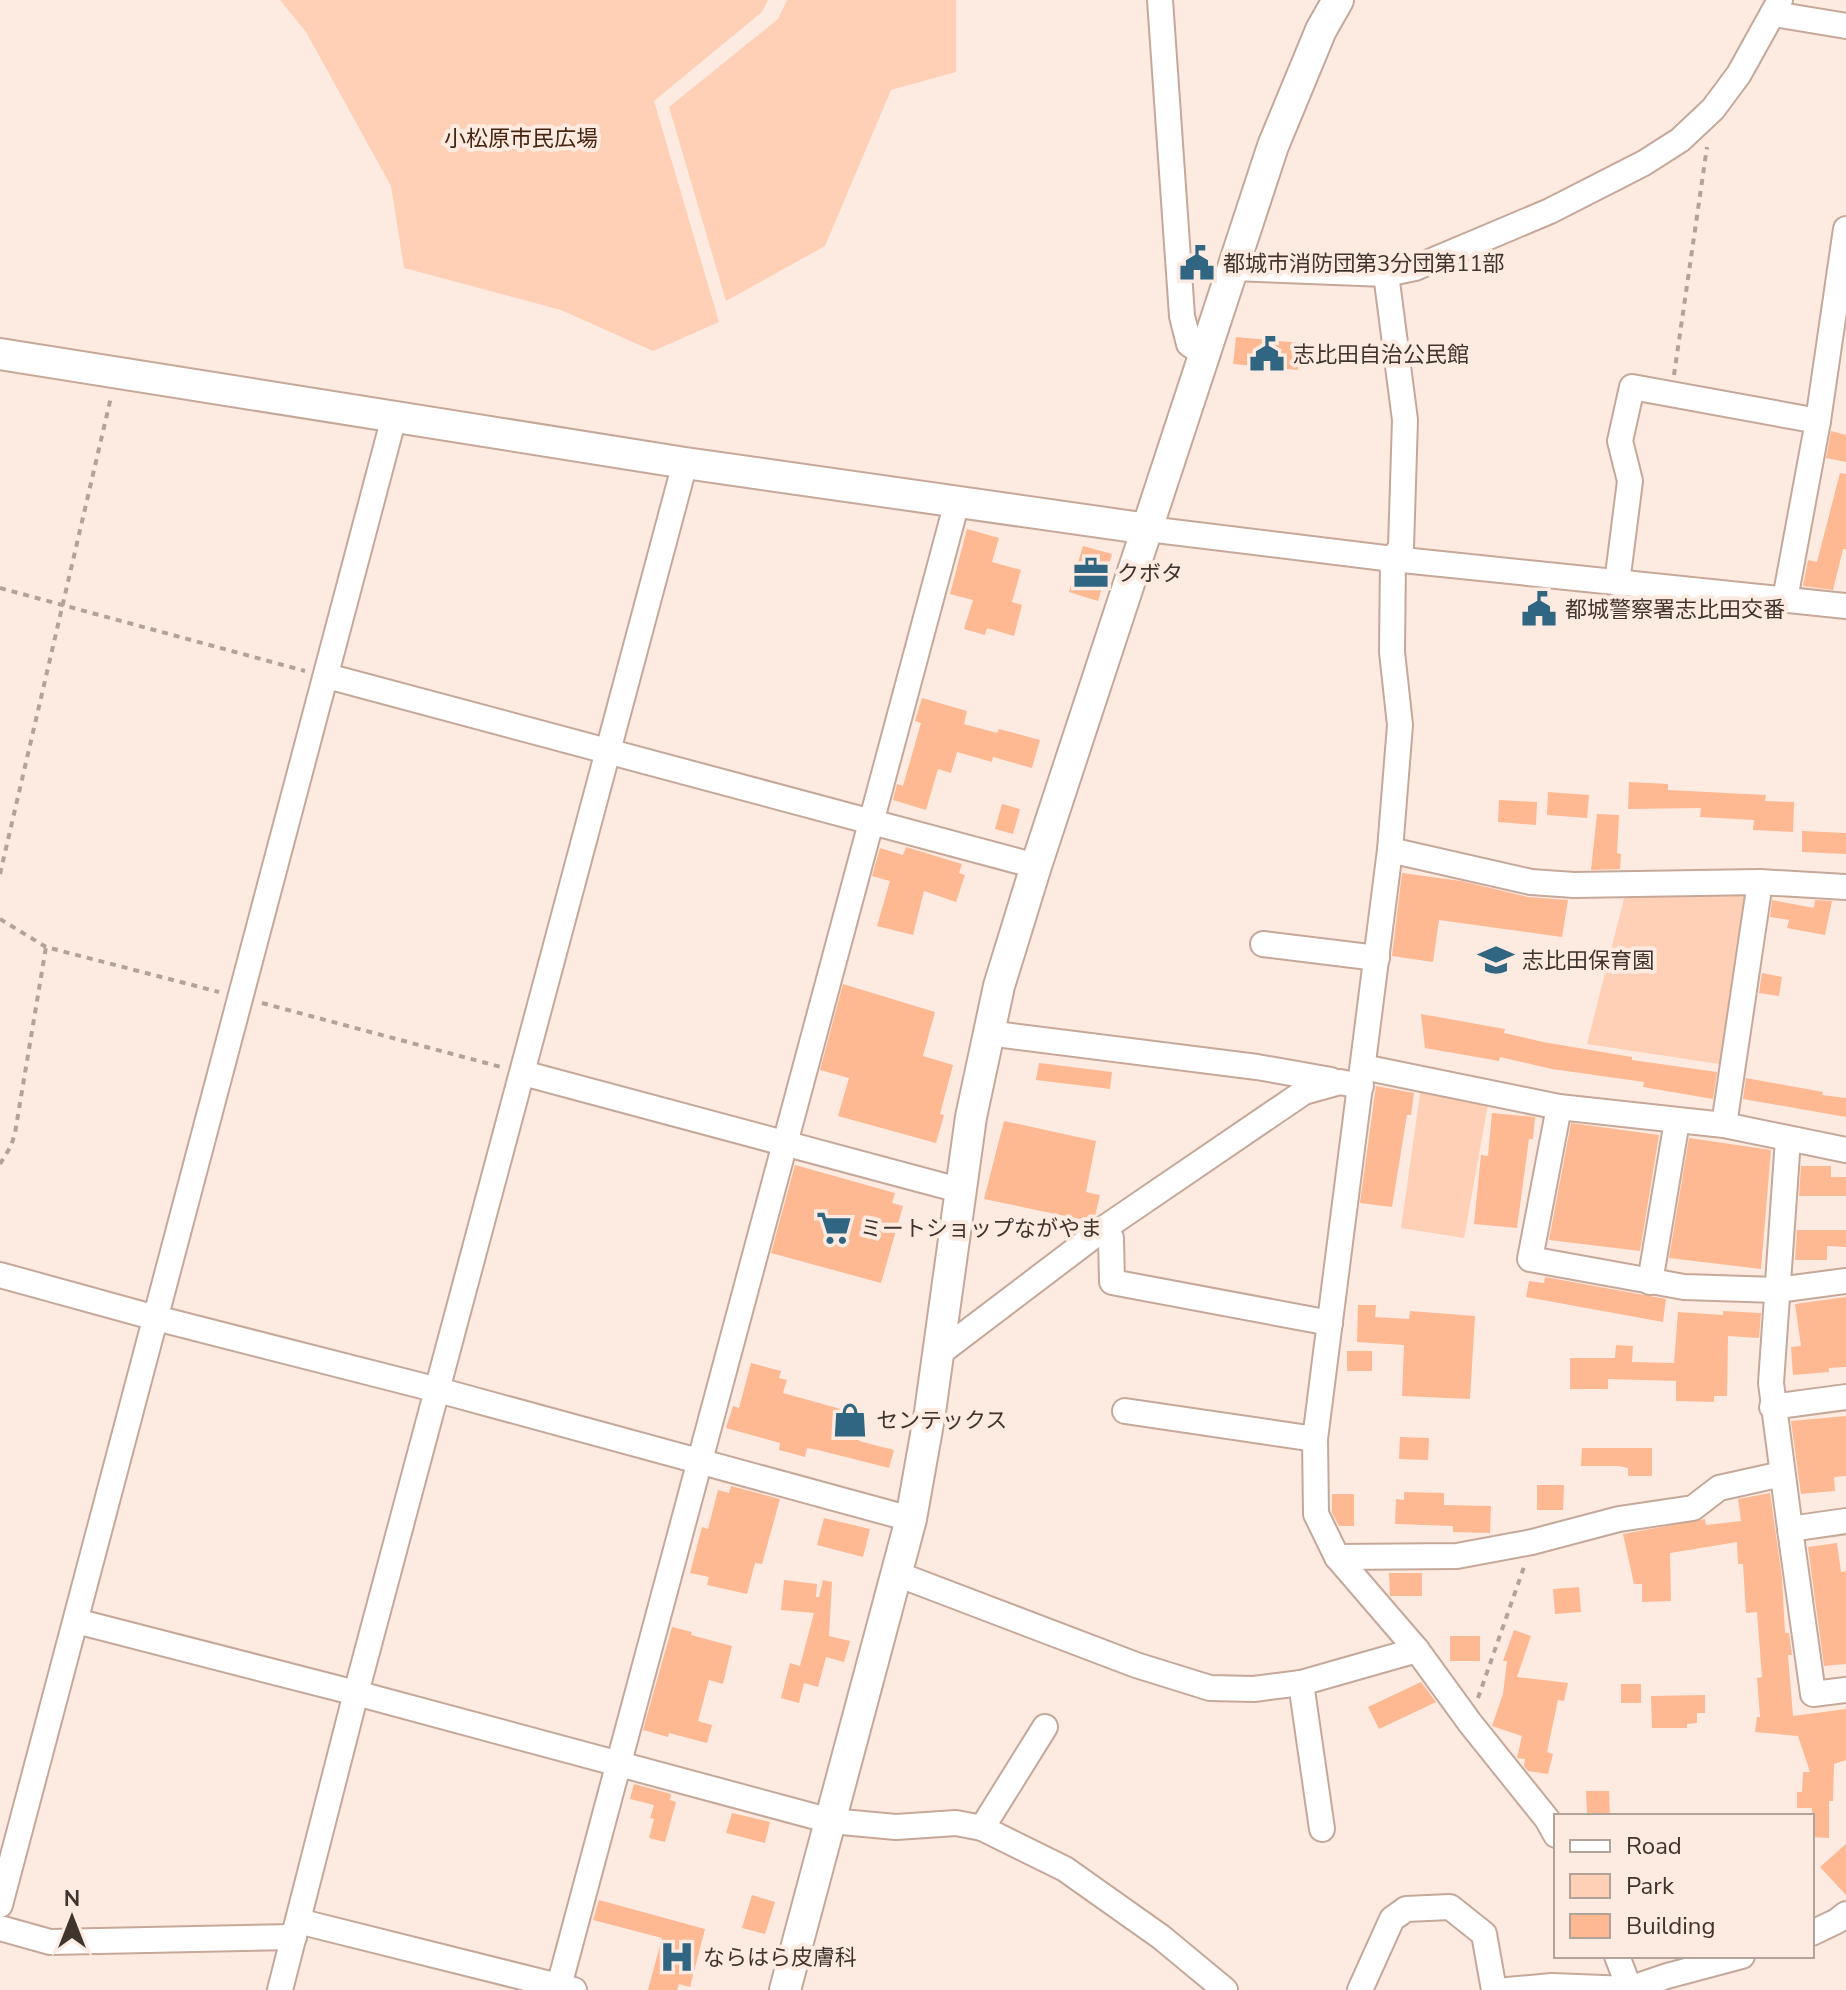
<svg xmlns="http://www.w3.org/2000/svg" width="1846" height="1990" font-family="'Nunito Sans','Noto Sans JP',sans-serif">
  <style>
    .green { fill: #ffcfb6 }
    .building { fill: #feb892 }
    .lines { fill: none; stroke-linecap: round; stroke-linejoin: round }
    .minor-casing { stroke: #c5a899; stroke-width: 28 }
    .tertiary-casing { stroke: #c5a899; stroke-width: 34 }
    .path { stroke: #b1a29a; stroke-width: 4; stroke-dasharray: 6 6; stroke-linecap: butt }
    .minor { stroke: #fff; stroke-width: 24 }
    .tertiary { stroke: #fff; stroke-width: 30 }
    .labels { text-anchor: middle; stroke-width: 8; stroke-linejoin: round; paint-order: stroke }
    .park-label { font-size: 22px; fill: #472511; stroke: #fdebe2 }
    .poi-label { font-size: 22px; fill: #40342e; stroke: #fdebe2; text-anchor: start }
  </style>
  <rect width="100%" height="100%" fill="#fdebe2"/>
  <g class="green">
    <polygon points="280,0 768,0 762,12 654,101 719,322 653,351 561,310 404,268 391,186 306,32"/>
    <polygon points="787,0 956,0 956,72 891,90 825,246 726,301 669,107 778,19"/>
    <polygon points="1747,888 1726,1065 1587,1044 1626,891"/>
    <polygon points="1421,1087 1488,1104 1464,1238 1401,1228"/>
  </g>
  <g class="building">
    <polygon points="1236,337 1301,343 1298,370 1233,364"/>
    <polygon points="1831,431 1846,435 1846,462 1826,458"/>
    <polygon points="1840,473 1846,474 1846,549 1843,549 1833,590 1803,586 1808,560 1817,562"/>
    <polygon points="967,529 999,538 992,562 1021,570 1012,602 1022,605 1014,636 987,628 985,635 964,629 973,600 950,594"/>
    <polygon points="1083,546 1112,554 1098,601 1069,592"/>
    <polygon points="922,698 967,711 964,724 997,733 999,729 1040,740 1032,768 993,757 992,762 957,752 951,773 938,769 926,810 893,800 897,784 903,786 921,723 915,721"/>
    <polygon points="1629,782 1668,784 1668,790 1766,795 1765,801 1794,802 1793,832 1753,830 1754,820 1700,817 1701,808 1628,809"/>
    <polygon points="1548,792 1589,795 1587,818 1547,815"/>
    <polygon points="1499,800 1537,802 1536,825 1498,822"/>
    <polygon points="1002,804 1020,809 1013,834 995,829"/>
    <polygon points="1597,814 1619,815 1617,853 1621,854 1620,869 1591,870"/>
    <polygon points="1802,831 1846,833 1846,854 1802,852"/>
    <polygon points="906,847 962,864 959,873 965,875 956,902 924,891 913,935 877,926 890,881 872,876 880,848 903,855"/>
    <polygon points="1402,873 1461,881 1528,897 1568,900 1562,937 1439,920 1433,962 1392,956"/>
    <polygon points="1772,900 1814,908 1815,900 1832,901 1825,935 1787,928 1789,920 1770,917"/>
    <polygon points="1762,973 1782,977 1779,996 1759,993"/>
    <polygon points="843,984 935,1012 923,1056 953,1065 940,1114 944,1115 936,1143 838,1116 849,1078 820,1070"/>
    <polygon points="1421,1014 1505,1029 1504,1033 1543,1042 1632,1057 1632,1060 1717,1072 1713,1099 1643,1087 1644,1082 1552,1069 1500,1057 1499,1061 1425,1048"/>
    <polygon points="1039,1063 1112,1072 1110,1089 1036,1080"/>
    <polygon points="1746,1078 1823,1092 1822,1095 1846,1098 1846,1117 1743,1099"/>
    <polygon points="1376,1086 1414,1093 1411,1115 1407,1115 1392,1207 1360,1203"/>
    <polygon points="1492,1113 1535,1117 1533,1139 1529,1139 1517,1228 1474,1224 1481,1155 1488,1156"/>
    <polygon points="1004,1121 1096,1141 1086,1192 1100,1195 1095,1216 1089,1221 984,1199"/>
    <polygon points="1571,1123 1659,1135 1640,1251 1549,1240"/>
    <polygon points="1689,1138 1771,1150 1761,1269 1669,1258"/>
    <polygon points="795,1165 895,1193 892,1203 903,1206 881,1283 771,1253"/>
    <polygon points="1801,1166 1831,1166 1831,1177 1846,1177 1846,1196 1799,1196"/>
    <polygon points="1797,1230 1846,1230 1846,1247 1827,1246 1827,1260 1795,1260"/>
    <polygon points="1545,1277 1666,1299 1663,1322 1526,1297 1529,1281 1544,1283"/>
    <polygon points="1846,1297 1846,1367 1829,1368 1829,1372 1793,1375 1791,1347 1801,1346 1795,1304"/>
    <polygon points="1358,1305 1376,1305 1375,1317 1409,1319 1410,1311 1475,1316 1470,1399 1402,1396 1404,1345 1357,1342"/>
    <polygon points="1723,1311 1761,1313 1759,1338 1728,1336 1727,1396 1714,1396 1714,1402 1676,1401 1676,1381 1608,1379 1608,1389 1570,1389 1570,1358 1615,1358 1616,1345 1633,1346 1632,1362 1674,1363 1678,1312 1723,1315"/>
    <rect x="1347" y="1351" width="25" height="20"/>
    <polygon points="751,1363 781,1371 779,1378 787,1380 783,1393 866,1416 859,1441 894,1450 889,1468 818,1450 807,1448 805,1457 779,1450 780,1443 726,1428 733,1406 739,1408"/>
    <polygon points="1846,1416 1846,1476 1834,1477 1835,1491 1801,1494 1791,1421"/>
    <polygon points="1400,1437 1429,1438 1428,1460 1399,1459"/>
    <polygon points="1582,1448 1652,1448 1652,1476 1628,1476 1628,1468 1619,1466 1581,1466"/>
    <polygon points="1537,1485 1564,1485 1563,1510 1537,1510"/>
    <polygon points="731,1486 780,1499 762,1564 755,1563 747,1594 707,1585 709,1577 690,1573 702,1527 708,1529 718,1490 729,1493"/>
    <polygon points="1404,1492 1444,1493 1444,1505 1491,1506 1490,1533 1453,1532 1453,1526 1395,1524 1396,1499 1404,1500"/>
    <polygon points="1770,1493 1782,1578 1785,1633 1789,1633 1792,1655 1788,1655 1793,1716 1846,1709 1846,1760 1834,1764 1833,1801 1829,1801 1829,1838 1812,1837 1812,1808 1797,1808 1797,1792 1802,1792 1803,1772 1810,1772 1798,1736 1755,1732 1757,1717 1760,1717 1757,1678 1762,1677 1757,1612 1746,1613 1743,1564 1738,1564 1737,1542 1670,1553 1671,1601 1642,1602 1642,1584 1634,1584 1623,1534 1705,1519 1706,1525 1741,1521 1738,1499"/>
    <polygon points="1332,1494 1354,1494 1354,1526 1339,1526 1332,1513"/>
    <polygon points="824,1518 870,1529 863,1557 817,1545"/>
    <polygon points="1837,1543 1841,1572 1846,1571 1846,1664 1824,1666 1808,1547"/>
    <polygon points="1389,1573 1422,1573 1422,1596 1390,1596"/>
    <polygon points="784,1580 817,1584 816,1597 819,1597 823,1580 832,1582 829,1636 850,1641 844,1662 826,1657 818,1687 804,1683 799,1703 781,1698 790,1663 800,1666 814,1613 781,1610"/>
    <polygon points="1579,1587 1581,1612 1555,1614 1553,1589"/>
    <polygon points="672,1627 692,1632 691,1635 732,1646 723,1684 709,1680 698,1721 712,1725 707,1743 669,1733 668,1737 643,1730"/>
    <polygon points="1514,1630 1531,1636 1517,1677 1568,1683 1564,1701 1558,1700 1547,1752 1553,1754 1548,1774 1528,1771 1524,1766 1525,1759 1517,1758 1522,1736 1492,1726 1503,1694 1507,1661 1503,1661"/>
    <rect x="1450" y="1636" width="30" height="25"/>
    <polygon points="1421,1682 1436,1702 1379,1729 1368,1707"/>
    <rect x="1621" y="1684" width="20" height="19"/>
    <polygon points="1705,1695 1705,1713 1697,1713 1697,1723 1687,1724 1687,1728 1652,1728 1651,1696"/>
    <polygon points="634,1784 671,1794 670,1800 676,1802 665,1842 649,1838 654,1819 650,1818 654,1805 630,1799"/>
    <polygon points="1586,1791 1609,1791 1610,1816 1587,1816"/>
    <polygon points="732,1813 770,1822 765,1843 726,1833"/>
    <polygon points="1846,1844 1846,1895 1820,1867"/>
    <polygon points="752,1895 775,1902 765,1934 742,1928"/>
    <polygon points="599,1900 705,1929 690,1987 679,1984 677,1990 648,1990 662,1938 593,1920"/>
  </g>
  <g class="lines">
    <g class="minor-casing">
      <g id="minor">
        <polyline points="1160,0 1182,316 1189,344 1204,354"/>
        <polyline points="1774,14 1846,26"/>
        <polyline points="1233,268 1386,274 1415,268 1550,211 1644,163 1680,140 1713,109 1739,74 1780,0"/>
        <polyline points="1386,274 1405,420 1401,547 1393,559 1392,652 1400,725 1390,850 1315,1439 1316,1514 1337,1557 1417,1650 1470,1723 1547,1819 1556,1835"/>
        <polyline points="1148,529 1393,559 1846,606"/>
        <polyline points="1617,583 1630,481 1620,441 1632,387 1818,421"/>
        <polyline points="1785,599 1818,421 1846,229"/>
        <polyline points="327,676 1036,866"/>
        <polyline points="1390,850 1531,882 1574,885 1760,882 1846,887"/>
        <polyline points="1263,944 1377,958"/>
        <polyline points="988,1033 1257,1067 1331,1080"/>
        <polyline points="1363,1067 1559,1107 1724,1125 1846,1150"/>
        <polyline points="523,1073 959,1190"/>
        <polyline points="1559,1107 1530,1259 1684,1287 1777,1290 1846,1281"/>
        <polyline points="1724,1125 1760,882"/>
        <polyline points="1788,1139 1771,1383 1790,1529 1846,1521"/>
        <polyline points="1103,1229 1111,1238 1112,1282 1330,1323"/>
        <polyline points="0,1275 156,1318 438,1390 911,1519"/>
        <polyline points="1650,1282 1677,1121"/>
        <polyline points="937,1355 1103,1229 1304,1092 1340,1082 1361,1086"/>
        <polyline points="1772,1407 1846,1397"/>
        <polyline points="1125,1411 1315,1439"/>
        <polyline points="1790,1529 1813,1694 1846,1690"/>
        <polyline points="1337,1557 1457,1556 1532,1542 1619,1519 1693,1508 1719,1488 1782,1474"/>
        <polyline points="897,1574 1136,1665 1210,1688 1254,1689 1301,1683 1417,1650"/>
        <polyline points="76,1621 356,1693 831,1821 896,1827 956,1823 982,1828 1065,1869 1161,1937 1225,1990"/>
        <polyline points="1301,1683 1322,1829"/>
        <polyline points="982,1828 1045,1727"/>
        <polyline points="0,1905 394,417"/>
        <polyline points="298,1921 574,1990"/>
        <polyline points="0,1928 50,1942 294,1937"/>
        <polyline points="1812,1933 1837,1921 1846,1914"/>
        <polyline points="1617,1956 1630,1990"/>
        <polyline points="559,1986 957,502"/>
        <polyline points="280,1990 356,1693 685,463"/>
        <polyline points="1360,1990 1392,1919 1406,1909 1450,1907 1484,1934 1494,1990"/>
        <polyline points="1507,1990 1552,1986 1629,1989 1667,1976 1742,1956"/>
      </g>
    </g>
    <g class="tertiary-casing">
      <g id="tertiary">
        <polyline points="0,354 685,463 1148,529"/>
        <polyline points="785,1990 911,1519 930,1412 971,1117 999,986 1036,866 1273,146 1321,30 1338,0"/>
      </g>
    </g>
    <g class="path">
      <polyline points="1674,375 1707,147"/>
      <polyline points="0,588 305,671"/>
      <polyline points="0,874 111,397"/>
      <polyline points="0,919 46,947 219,992"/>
      <polyline points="262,1003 501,1067"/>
      <polyline points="0,1164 11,1146 15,1133 46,947"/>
      <polyline points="1478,1698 1524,1567"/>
    </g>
    <use href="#minor" class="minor"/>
    <use href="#tertiary" class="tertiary"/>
  </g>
  <defs>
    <g id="civic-bare" transform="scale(2.76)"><path d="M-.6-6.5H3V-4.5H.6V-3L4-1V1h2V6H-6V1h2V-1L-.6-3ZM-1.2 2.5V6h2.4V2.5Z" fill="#316682" stroke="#fdebe2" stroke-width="2.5" paint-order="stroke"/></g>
    <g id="office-bare" transform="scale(2.76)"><path d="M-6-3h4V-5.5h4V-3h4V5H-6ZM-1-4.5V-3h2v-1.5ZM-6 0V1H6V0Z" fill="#316682" stroke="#fdebe2" stroke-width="2.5" paint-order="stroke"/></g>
    <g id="school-bare" transform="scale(2.76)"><path d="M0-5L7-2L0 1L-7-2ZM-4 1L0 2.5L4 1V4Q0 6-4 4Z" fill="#316682" stroke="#fdebe2" stroke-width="2.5" paint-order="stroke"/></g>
    <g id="supermarket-bare" transform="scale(2.76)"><path d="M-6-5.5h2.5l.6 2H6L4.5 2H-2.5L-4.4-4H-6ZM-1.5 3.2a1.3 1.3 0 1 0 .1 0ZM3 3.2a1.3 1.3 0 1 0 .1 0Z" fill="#316682" stroke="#fdebe2" stroke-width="2.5" paint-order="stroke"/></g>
    <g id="shop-bare" transform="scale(2.76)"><path d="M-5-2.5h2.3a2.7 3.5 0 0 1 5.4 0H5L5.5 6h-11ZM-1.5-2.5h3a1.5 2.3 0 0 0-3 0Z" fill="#316682" stroke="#fdebe2" stroke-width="2.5" paint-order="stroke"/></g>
    <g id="hospital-bare" transform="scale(2.76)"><path d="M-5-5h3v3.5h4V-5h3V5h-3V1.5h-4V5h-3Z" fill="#316682" stroke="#fdebe2" stroke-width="2.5" paint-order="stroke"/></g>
  </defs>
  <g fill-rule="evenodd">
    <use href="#civic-bare" x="1197" y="263"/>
    <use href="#civic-bare" x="1267" y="354"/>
    <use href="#office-bare" x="1091" y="573"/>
    <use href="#civic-bare" x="1539" y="609"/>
    <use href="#school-bare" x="1496" y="960"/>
    <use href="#supermarket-bare" x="834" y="1228"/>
    <use href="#shop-bare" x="850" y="1420"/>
    <use href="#hospital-bare" x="677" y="1957"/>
  </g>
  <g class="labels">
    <g class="park-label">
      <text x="521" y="146">小松原市民広場</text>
    </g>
    <g class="poi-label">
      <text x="1223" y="271">都城市消防団第3分団第11部</text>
      <text x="1293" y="362">志比田自治公民館</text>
      <text x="1117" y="581">クボタ</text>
      <text x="1565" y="617">都城警察署志比田交番</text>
      <text x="1522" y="968">志比田保育園</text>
      <text x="860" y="1236">ミートショップながやま</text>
      <text x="876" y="1428">センテックス</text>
      <text x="703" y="1965">ならはら皮膚科</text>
    </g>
  </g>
  <rect x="1554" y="1814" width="260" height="144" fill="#fdebe2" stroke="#b1a29a" stroke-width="2"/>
  <rect x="1570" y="1840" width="40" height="12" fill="#ffffff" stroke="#b1a29a" stroke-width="2"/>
  <text x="1626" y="1854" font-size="24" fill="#40342e">Road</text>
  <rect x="1570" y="1874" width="40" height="24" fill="#ffcfb6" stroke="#b1a29a" stroke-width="2"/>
  <text x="1626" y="1894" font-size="24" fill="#40342e">Park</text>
  <rect x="1570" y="1914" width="40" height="24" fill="#feb892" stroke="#b1a29a" stroke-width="2"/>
  <text x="1626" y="1934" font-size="24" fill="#40342e">Building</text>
  <g transform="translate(72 1918)" stroke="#fdebe2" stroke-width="6" paint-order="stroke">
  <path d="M0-6L14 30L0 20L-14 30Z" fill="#40342e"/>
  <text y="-12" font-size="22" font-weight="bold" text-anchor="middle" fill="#40342e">N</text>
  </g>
</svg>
